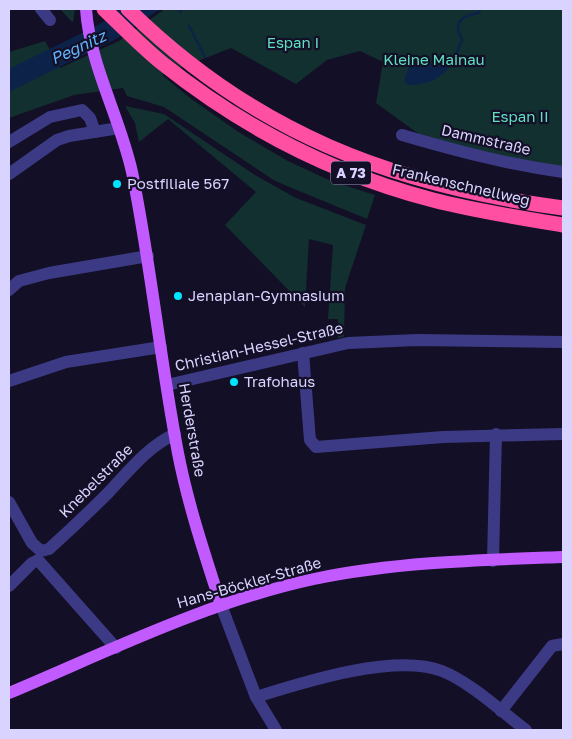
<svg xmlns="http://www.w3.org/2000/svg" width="572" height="739" font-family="'Golos Text',sans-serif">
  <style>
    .green { fill: #12302f }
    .water { fill: #0c2248 }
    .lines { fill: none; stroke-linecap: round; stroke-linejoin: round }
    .stream { stroke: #0c2248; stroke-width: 2.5 }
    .minor { stroke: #3d3a85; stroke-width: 12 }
    .major { stroke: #c25bff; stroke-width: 12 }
    .highway { stroke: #ff4fa3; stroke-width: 15 }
    .poi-dot { fill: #00e5ff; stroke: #130f26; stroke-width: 2 }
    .labels { text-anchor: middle; stroke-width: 4.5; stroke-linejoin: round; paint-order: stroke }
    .shield { fill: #130f26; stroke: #9e99be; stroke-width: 1 }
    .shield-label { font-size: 14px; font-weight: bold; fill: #d9d4ff }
    .park-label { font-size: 15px; fill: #5fe0c0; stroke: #130f26 }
    .street-label { font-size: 15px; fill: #d9d4ff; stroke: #130f26 }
    .poi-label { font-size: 15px; fill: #d9d4ff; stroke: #130f26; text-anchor: start }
    .water-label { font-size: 16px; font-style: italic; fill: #62b6ff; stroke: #130f26 }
  </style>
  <rect width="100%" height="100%" fill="#130f26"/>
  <g class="green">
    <polygon points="60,9 75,9 73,22 72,22"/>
    <polygon points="165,9 563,9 563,168 546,166 423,137 376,103 383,62 360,51 327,60 296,84 231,48 162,75 190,98 240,133 288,161 331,181 375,195 367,219 275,181 164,107 127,96 123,88 74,95 9,118 9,52 45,41 60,68 119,41"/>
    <polygon points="125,106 164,114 255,175 296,198 366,225 345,288 344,337 338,338 338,319 328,319 333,245 309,239 305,307 225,225 256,192 168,119 139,142 135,123"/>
  </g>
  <g class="water">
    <polygon points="120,9 160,9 118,38 9,92 9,69 100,24"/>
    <path d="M416,57l11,1 3,5 3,1 16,-6 4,4c-11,17 -26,23 -45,23l-4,-4c2,-8 6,-18 12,-24z"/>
  </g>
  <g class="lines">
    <g class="stream">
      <polyline points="179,9 181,12"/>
      <polyline points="189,26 205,57"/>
      <path d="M453,62l9,-22c-1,-3 -4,-9 -4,-12 -1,-10 13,-14 20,-15l3,-4"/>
    </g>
    <g class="minor">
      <polyline points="41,9 50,20"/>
      <path d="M402,135c55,16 104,29 161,37"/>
      <polyline points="9,142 50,117 82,110 90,118 95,132"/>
      <polyline points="9,174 57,140 69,136 119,128"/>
      <polyline points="9,290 19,281 49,273 148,256"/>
      <polyline points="303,353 310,440 316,447 443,437 563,434"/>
      <polyline points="9,381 66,362 161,347"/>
      <polyline points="167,385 348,343 417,340 563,342"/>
      <path d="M9,502l23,41 9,8 8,-2c20,-18 40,-37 59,-56 21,-22 39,-46 67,-59"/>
      <polyline points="493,561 496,434"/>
      <polyline points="9,586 32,563 38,560 116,648"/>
      <polyline points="221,605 256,697 276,730"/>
      <path d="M256,697c48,-15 138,-44 186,-26 28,11 60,41 84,59"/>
      <polyline points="501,711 552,646 563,644"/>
    </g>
    <g class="major">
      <path d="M86,9c4,57 34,108 46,163 19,93 28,188 46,281 10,52 27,102 43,152"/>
      <path d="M9,693c100,-42 198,-91 305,-114 82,-17 166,-19 249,-22"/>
    </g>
    <g class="highway">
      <path d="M104,9c19,18 37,37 58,54 80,64 171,111 271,137 43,11 87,18 130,25"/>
      <path d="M128,9c125,123 263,176 435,199"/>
    </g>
  </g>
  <g class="poi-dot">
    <circle cx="117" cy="184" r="5"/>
    <circle cx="178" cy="296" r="5"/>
    <circle cx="234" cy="382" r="5"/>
  </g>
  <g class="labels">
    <rect class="shield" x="331" y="161.5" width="40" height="23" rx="4"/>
    <g class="shield-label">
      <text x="351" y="178">A 73</text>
    </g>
    <g class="park-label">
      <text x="293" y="48">Espan I</text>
      <text x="434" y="65">Kleine Mainau</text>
      <text x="520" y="122">Espan II</text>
    </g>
    <g class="street-label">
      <text transform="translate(486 140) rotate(13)" y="5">Dammstraße</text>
      <text transform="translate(461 185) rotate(13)" y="5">Frankenschnellweg</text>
      <text transform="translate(259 347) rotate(-13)" y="5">Christian-Hessel-Straße</text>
      <text transform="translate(192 430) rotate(80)" y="5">Herderstraße</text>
      <text transform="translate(96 481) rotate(-45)" y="5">Knebelstraße</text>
      <text transform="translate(249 583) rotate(-16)" y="5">Hans-Böckler-Straße</text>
    </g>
    <g class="poi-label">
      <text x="127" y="189">Postfiliale 567</text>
      <text x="188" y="301">Jenaplan-Gymnasium</text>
      <text x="244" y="387">Trafohaus</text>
    </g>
    <g class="water-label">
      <text transform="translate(78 47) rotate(-25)" y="6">Pegnitz</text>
    </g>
  </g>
  <rect width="572" height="739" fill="none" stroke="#d9d4ff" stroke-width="20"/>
</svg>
